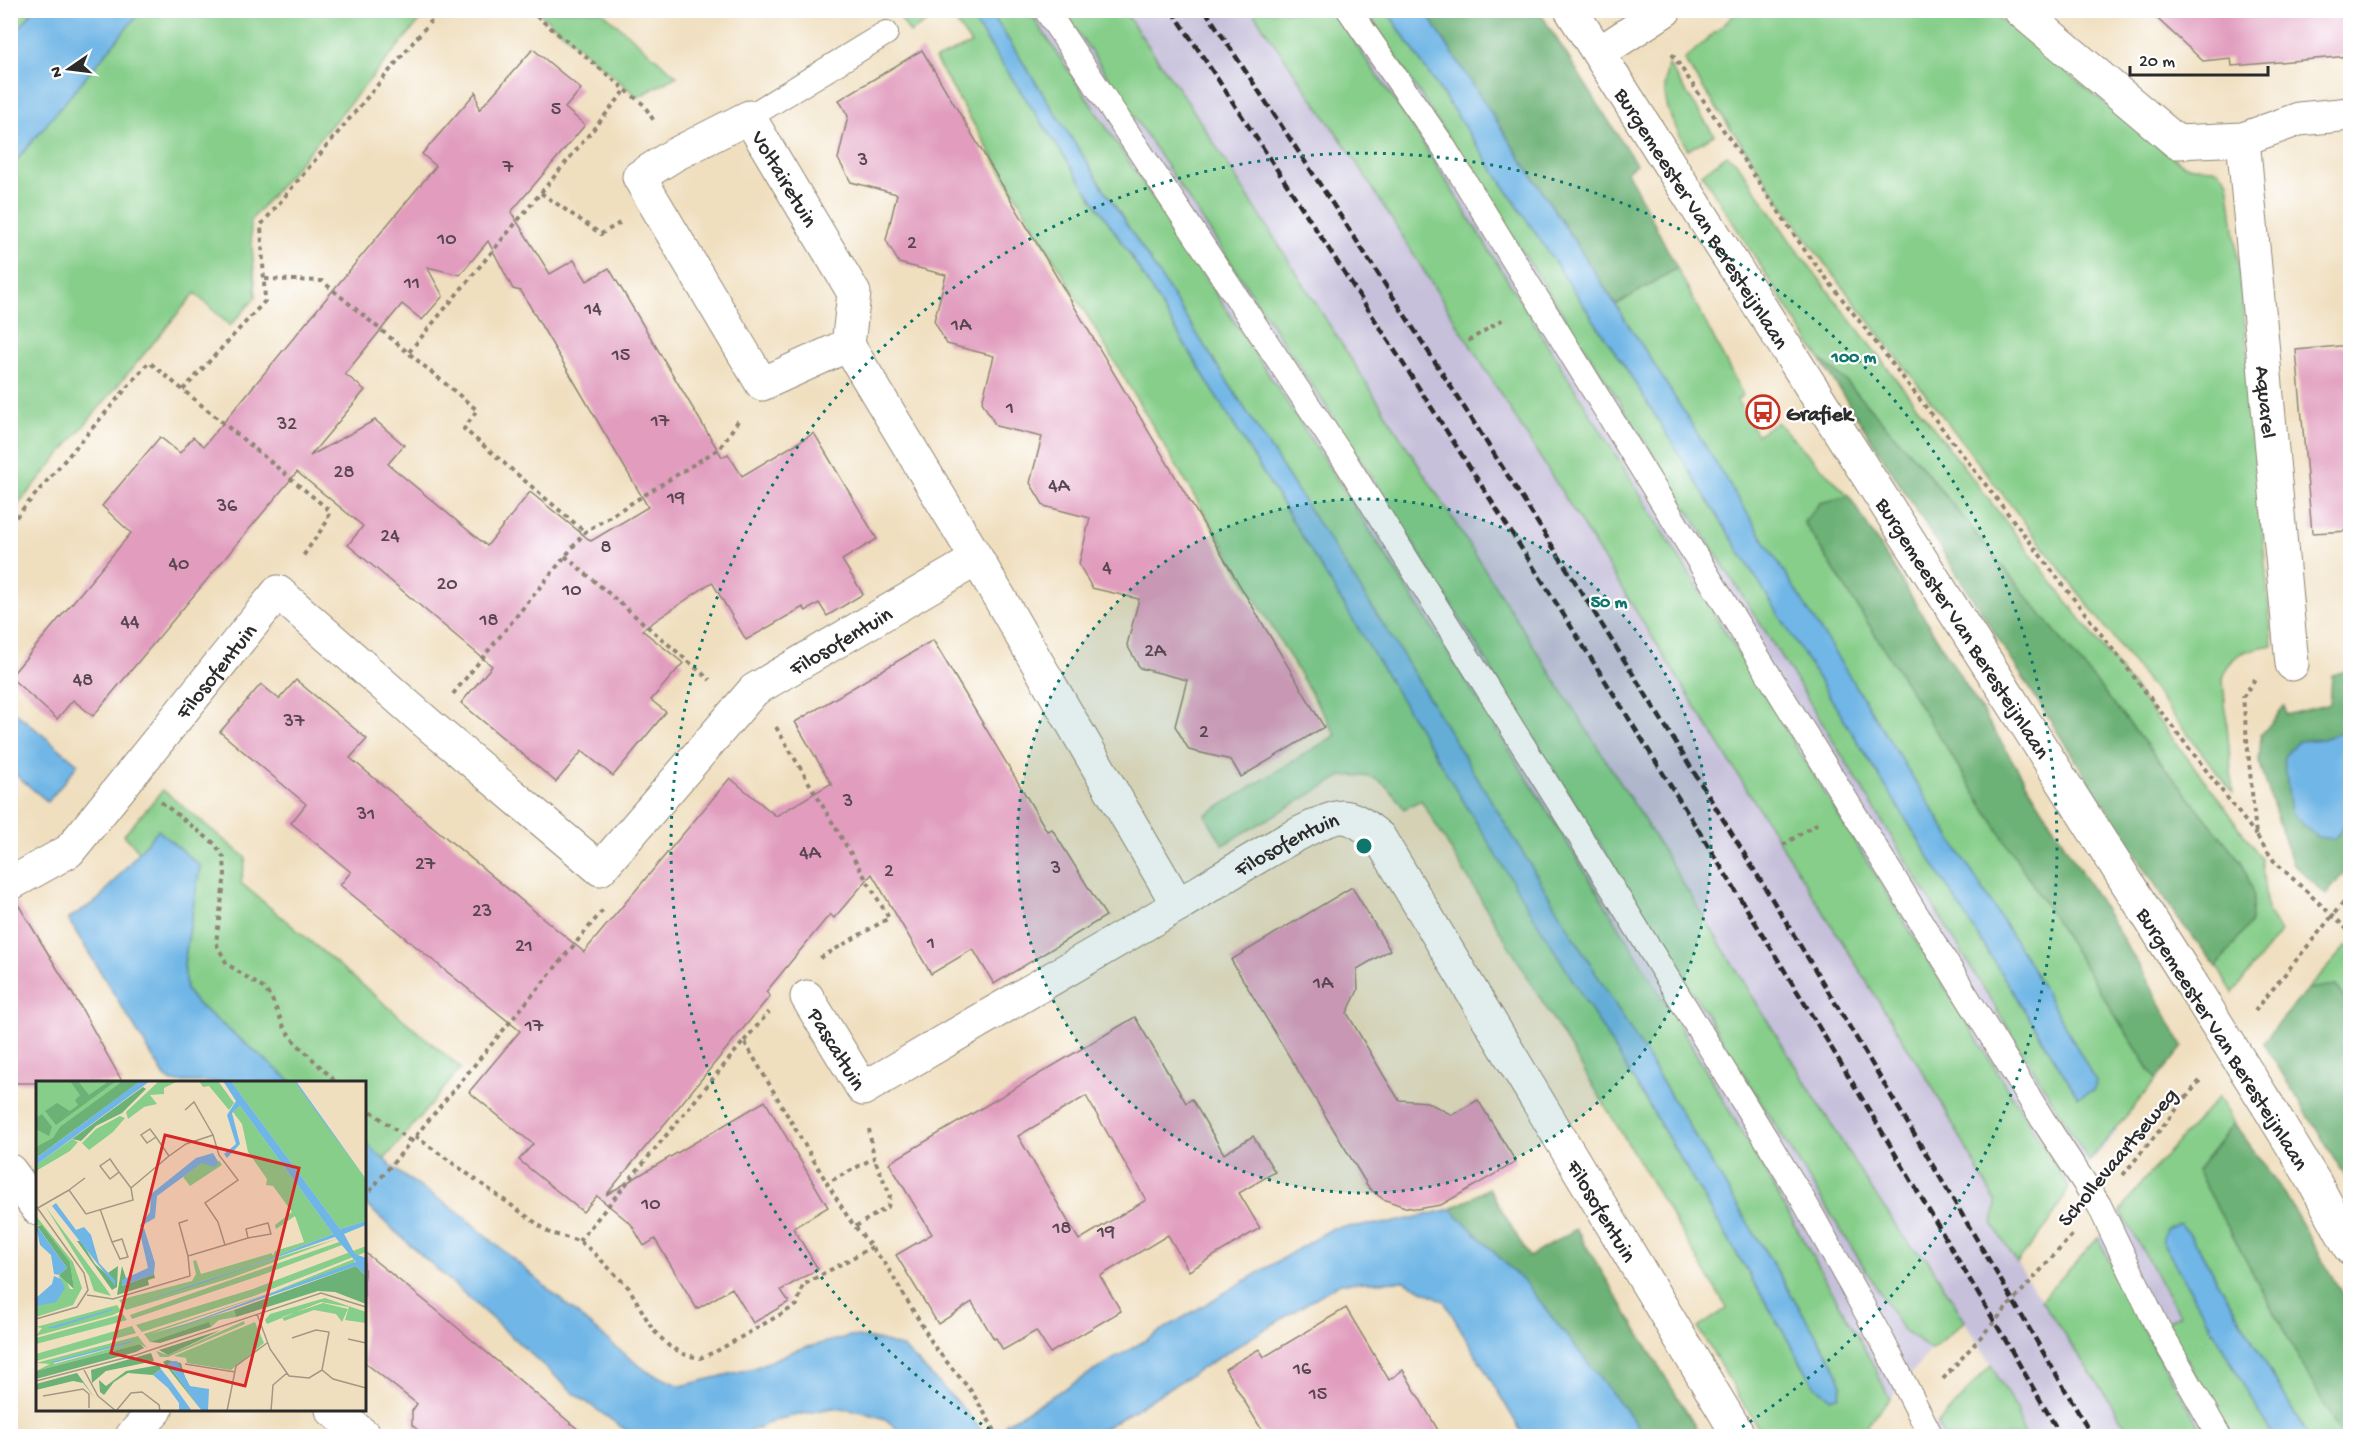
<svg xmlns="http://www.w3.org/2000/svg" width="2361" height="1447" font-family="'Gochi Hand',sans-serif">
  <style>
    .industrial { fill: #c6c0da }
    .green { fill: #86ce8a; stroke: #587c5a; stroke-width: 1.5 }
    .forest { fill: #6cb176; stroke: #4c6e50; stroke-width: 1.5 }
    .water { fill: #6fb6e6; stroke: #4d7088; stroke-width: 1.5 }
    .building { fill: #e19cbe; fill-rule: evenodd }
    .lines { fill: none; stroke-linecap: round; stroke-linejoin: round }
    .lane-casing { stroke: #8e8575; stroke-width: 26 }
    .street-casing { stroke: #8e8575; stroke-width: 35 }
    .secondary-casing { stroke: #8e8575; stroke-width: 35 }
    .path { stroke: #8e8575; stroke-width: 4; stroke-dasharray: 4.5 4.5; stroke-linecap: butt }
    .lane { stroke: #fff; stroke-width: 24 }
    .street { stroke: #fff; stroke-width: 33 }
    .secondary { stroke: #fff; stroke-width: 33 }
    .rail { stroke: #2b2b2b; stroke-width: 4.5; stroke-dasharray: 9 4.5; stroke-linecap: butt }
    .secondary-bridge-casing { stroke: #8e8575; stroke-width: 35; stroke-linecap: butt }
    .secondary-bridge { stroke: #fff; stroke-width: 33 }
    .ring { fill: none; stroke: #0f766e; stroke-width: 3; stroke-dasharray: 3 6 }
    .labels { text-anchor: middle; stroke-width: 4.5; stroke-linejoin: round; paint-order: stroke }
    .number-label { font-size: 20px; fill: #584750 }
    .street-label { font-size: 22px; fill: #2b2b2b; stroke: #fff }
    .poi-label { font-size: 22px; font-weight: bold; fill: #2b2b2b; stroke: #fff; text-anchor: start }
    .inset-road { fill: none; stroke: #a19784; stroke-width: 1.5 }
    .view { fill: #d62828; fill-opacity: 0.15; stroke: #d62828; stroke-width: 3 }
    .inset-edge { fill: none; stroke: #2b2b2b; stroke-width: 3 }
    .centre { fill: #0f766e; stroke: #fff; stroke-width: 3 }
    .ring-label { font-size: 18px; text-anchor: middle; font-weight: bold; fill: #0f766e; stroke: #fff; stroke-width: 4.5; stroke-linejoin: round; paint-order: stroke }
  </style>
  <rect width="100%" height="100%" fill="#fff"/>
  <filter id="ink" filterUnits="userSpaceOnUse"><feTurbulence type="fractalNoise" baseFrequency=".0167" numOctaves="2"/><feDisplacementMap in="SourceGraphic" scale="12" xChannelSelector="R" yChannelSelector="G"/><feConvolveMatrix kernelMatrix="1 2 1 2 8 2 1 2 1" color-interpolation-filters="sRGB"/></filter>
  <filter id="wash" filterUnits="userSpaceOnUse"><feTurbulence type="fractalNoise" baseFrequency=".008" numOctaves="4" result="noise"/><feDisplacementMap in="SourceGraphic" scale="24" xChannelSelector="R" yChannelSelector="G"/><feGaussianBlur stdDeviation="1.35" result="paint"/><feColorMatrix in="noise" values="0 0 0 0 0 0 0 0 0 0 0 0 0 0 0 0 0 1.4 0 .05"/><feComposite in="paint" operator="in"/></filter>
  <g filter="url(#wash)">
    <rect width="100%" height="100%" fill="#f0dfbf"/>
    <polygon class="industrial" points="990,11 1403,11 2117,1131 2069,1188 2049,1223 2017,1263 2041,1300 2121,1212 2142,1182 2281,1436 1925,1436 1991,1365 1965,1322 1931,1350 1890,1399 1842,1385 1833,1363 1402,654"/>
    <g class="green">
      <polygon points="141,10 428,11 250,221 256,297 230,326 195,293 11,513 11,167"/>
      <polygon points="11,11 34,11 11,38"/>
      <polygon points="537,11 601,11 677,76 638,97"/>
      <polygon points="896,11 944,11 910,33"/>
      <path d="M948,11h19l162,242 521,854 164,277 16,14 3,-35 -431,-709 -412,-643h39c225,338 447,678 657,1026 63,105 122,212 182,318l22,44 -33,37h-94l-65,-108 29,-20 -306,-508 -17,9c-19,-28 -27,-36 -62,-33l-119,69 -18,-30 131,-80 -401,-676 36,-15z"/>
      <polygon points="1064,11 1124,11 1191,107 1649,828 1866,1181 1909,1245 1928,1260 1965,1321 1931,1350 1903,1330 1355,450"/>
      <polygon points="1252,11 1333,11 1416,132 2069,1188 2049,1223 2017,1263 1993,1225 1996,1203 1933,1088 1353,157"/>
      <polygon points="1366,11 1387,11 1627,370 2079,1097 2096,1081 2027,960 1616,305 1677,268 1743,395 1737,400 1757,435 1777,422 1849,496 1820,503 1804,522 2156,1080 2089,1161 1796,680 1607,382"/>
      <path d="M1739,11h251l186,149c5,3 12,7 18,7 19,2 21,-4 34,14l15,121 29,343c-24,4 -43,8 -49,34l10,114 -421,-546 -128,-187z"/>
      <path d="M1668,64l46,71 -26,15c-18,-32 -29,-49 -20,-86z"/>
      <polygon points="1727,155 1738,164 1793,245 2222,803 2261,858 2267,909 2280,932 2233,993 2217,967 2251,921 2242,863 1919,463 1845,380 1820,359 1702,174"/>
      <polygon points="163,790 246,858 241,883 461,1068 384,1160 365,1143 364,1082 292,1082 195,1002 186,990 184,963 200,866 158,831 140,852 124,835"/>
      <polygon points="2347,945 2350,948 2350,1006 2336,985 2308,989"/>
      <polygon points="2219,1096 2234,1123 2197,1170 2341,1436 2308,1436 2198,1247 2162,1241 2273,1436 2230,1436 2166,1323 2179,1315 2121,1212 2142,1182"/>
      <polygon points="2098,1238 2147,1336 2205,1436 2133,1436 2041,1300"/>
      <polygon points="1991,1365 2016,1409 2024,1436 1944,1436 1937,1424"/>
    </g>
    <g class="forest">
      <polygon points="1425,11 1539,11 1636,164 1627,171 1677,268 1616,305"/>
      <polygon points="1820,359 1845,380 1919,463 2242,863 2254,893 2251,921 2217,967 2176,916 2136,855"/>
      <polygon points="1849,496 2142,970 2183,1047 2156,1080 1804,522 1820,503"/>
      <polygon points="2350,670 2350,730 2322,739 2299,741 2333,839 2350,819 2350,865 2326,895 2292,862 2259,762 2261,735 2285,706 2286,715 2330,704 2332,675"/>
      <polygon points="2336,985 2350,1006 2350,1184 2263,1042 2308,989"/>
      <polygon points="2234,1123 2285,1194 2350,1308 2350,1436 2341,1436 2197,1170"/>
      <polygon points="1489,1188 1529,1257 1576,1229 1701,1436 1642,1436 1641,1430 1525,1283 1451,1209"/>
    </g>
    <g class="water">
      <polygon points="34,10 141,11 11,167 11,38"/>
      <polygon points="967,11 990,11 1402,654 1833,1363 1842,1385 1839,1396 1830,1398 1814,1384 1650,1107 1129,253"/>
      <polygon points="1387,11 1425,11 1652,361 2027,960 2096,1081 2094,1090 2078,1097 1627,370"/>
      <polygon points="10,708 78,764 48,802 11,771"/>
      <polygon points="2350,730 2350,819 2334,839 2317,837 2291,813 2284,756 2299,741 2322,739"/>
      <polygon points="158,830 200,866 184,963 186,990 195,1002 292,1082 172,1082 165,1077 68,919 98,900"/>
      <polygon points="365,1143 402,1175 457,1211 623,1353 648,1372 681,1386 754,1368 796,1350 850,1336 878,1340 904,1348 963,1408 986,1436 906,1436 885,1419 863,1412 832,1408 779,1419 738,1436 634,1436 575,1394 365,1204"/>
      <polygon points="1451,1209 1525,1283 1641,1430 1642,1436 1524,1436 1444,1301 1404,1281 1340,1283 1092,1436 1013,1436 1005,1424 1333,1228 1391,1223"/>
      <polygon points="2180,1223 2198,1247 2308,1436 2273,1436 2162,1241 2166,1229"/>
    </g>
    <g id="blocks">
      <g class="building">
        <polygon points="2148,10 2350,10 2350,56 2232,66 2231,58 2203,61"/>
        <path d="M533,49l48,40 -16,19 20,17 -74,87 39,62 24,-14 13,21 22,-13 113,189 6,-3 14,22 72,-43 63,106 -35,21 21,34 -36,22 -8,-13 -13,8 -3,-4 -57,33 -34,-58 -70,48 41,33 -32,37 15,12 -53,64 -31,-25 -26,31 -95,-79 31,-37 -144,-121 15,-19 -66,-54 -204,244 -20,-16 -16,19 -47,-42 121,-144 -29,-27 58,-69 20,16 13,-16 11,9 232,-280 -14,-12 54,-62 3,18zM488,241l25,48 8,2 127,216 -57,34 -61,-49 -43,54 -99,-82 16,-19 -29,-25 -65,36 55,-66 -20,-16 57,-70 20,16 21,-24 -16,-29 33,8z"/>
        <polygon points="922,50 1324,727 1241,777 1231,760 1189,750 1175,726 1187,680 1140,668 1127,645 1139,599 1092,588 1079,564 1090,518 1044,506 1030,483 1042,437 996,426 982,402 994,356 947,344 934,321 946,275 899,263 886,240 897,194 851,182 838,159 848,116 839,100"/>
        <polygon points="2350,345 2350,531 2312,533 2296,350"/>
        <polygon points="933,640 1047,831 1052,829 1106,916 994,984 973,949 931,974 872,874 834,918 830,914 766,992 770,996 606,1195 765,1101 828,1207 793,1228 818,1269 781,1290 789,1302 753,1323 732,1288 697,1309 655,1239 644,1246 631,1224 597,1196 583,1212 519,1160 533,1144 469,1092 520,1031 340,885 351,872 291,823 306,804 220,732 261,684 279,699 296,680 367,739 350,758 584,952 730,778 776,816 830,784 832,785 795,722"/>
        <polygon points="1352,887 1390,950 1357,969 1358,990 1347,1013 1384,1076 1399,1100 1427,1102 1452,1115 1478,1100 1516,1162 1441,1205 1417,1209 1405,1207 1383,1199 1369,1188 1231,960"/>
        <polygon points="16,901 80,1006 123,1083 10,1083 10,903"/>
        <path d="M1135,1017l51,86 6,-4 32,55 29,-18 22,36 -36,21 21,35 -71,43 -21,-36 -68,41 21,35 -71,42 -14,-22 -33,19 -7,-12 -2,1 -22,-37 -34,22 -42,-69 36,-21 -43,-71zM1086,1096l60,104 -67,40 -61,-104z"/>
        <polygon points="364,1252 440,1313 587,1437 426,1437 412,1425 412,1411 417,1404 364,1362"/>
        <polygon points="1346,1308 1389,1380 1403,1370 1442,1437 1266,1437 1225,1369 1259,1349 1264,1357"/>
      </g>
    </g>
  </g>
  <g filter="url(#ink)">
    <use href="#blocks" fill-opacity="0" stroke="#8e8575" stroke-width="1.5"/>
    <g class="lines">
      <g class="lane-casing">
        <g id="lane">
          <polyline points="1046,10 1346,462 1619,899 1801,1196 1883,1342 1931,1436"/>
          <polyline points="1349,10 1442,144 2043,1120 2099,1205 2158,1328 2219,1436"/>
          <polyline points="749,117 886,33"/>
        </g>
      </g>
      <g class="street-casing">
        <g id="street">
          <polyline points="2020,10 2177,142 2243,139 2299,119 2350,114"/>
          <polyline points="1599,53 1665,10"/>
          <path id="s1" d="M2243,139l49,525"/>
          <polyline points="848,345 854,293 749,117 674,155 639,177 762,384 848,345 977,559"/>
          <path id="s2" d="M10,884l59,-33 209,-259 150,132 172,145 154,-179 223,-131 201,346c29,-17 138,-88 164,-88 14,0 26,12 37,20l360,599"/>
          <path id="s3" d="M807,997l56,92 315,-184"/>
          <polyline points="10,1171 38,1209"/>
          <polyline points="332,1410 365,1436"/>
          <polyline points="132,1436 156,1410"/>
        </g>
      </g>
      <g class="secondary-casing">
        <g id="secondary">
          <path id="s4" d="M1571,10l620,973"/>
          <polyline points="2268,1106 2315,1183 2350,1248"/>
        </g>
      </g>
      <g class="path">
        <polyline points="529,10 644,105 654,121"/>
        <polyline points="1672,54 1806,252 2256,835"/>
        <polyline points="541,193 601,234 620,223"/>
        <polyline points="265,279 322,281 477,410 464,429 585,532"/>
        <polyline points="1468,341 1505,318"/>
        <polyline points="409,352 625,91"/>
        <polyline points="183,390 265,301 261,225 440,10"/>
        <polyline points="10,524 149,362 329,510 328,520 301,559"/>
        <polyline points="565,556 710,680"/>
        <polyline points="2255,679 2243,697 2256,835 2274,861 2350,932"/>
        <polyline points="453,694 585,532 720,448 740,418"/>
        <polyline points="776,727 889,918 820,958"/>
        <polyline points="161,802 215,844 224,858 225,874 216,943 227,964 263,988 271,997 284,1027 294,1041 336,1082"/>
        <polyline points="1783,845 1818,823"/>
        <polyline points="2255,1011 2350,894"/>
        <polyline points="744,1041 769,1012"/>
        <polyline points="364,1106 410,1141"/>
        <polyline points="869,1129 874,1158 827,1183 849,1219 886,1265 936,1349 972,1392 998,1436"/>
        <polyline points="415,1136 550,1233 579,1241 592,1251 629,1288 653,1330 669,1346 686,1355 700,1358 715,1352 797,1305 803,1285 872,1247"/>
        <polyline points="2123,1175 2202,1078"/>
        <polyline points="364,1198 603,910"/>
        <polyline points="856,1226 888,1207 890,1195 874,1158"/>
        <polyline points="579,1241 744,1041 827,1183"/>
        <polyline points="1943,1379 2074,1233"/>
      </g>
      <use href="#lane" class="lane"/>
      <use href="#street" class="street"/>
      <use href="#secondary" class="secondary"/>
      <g class="rail">
        <path d="M1172,10c309,467 609,941 889,1426"/>
        <path d="M1205,10c310,467 606,942 887,1426"/>
      </g>
      <g class="secondary-bridge-casing">
        <polyline id="secondary-bridge" points="2191,983 2268,1106"/>
      </g>
      <use href="#secondary-bridge" class="secondary-bridge"/>
    </g>
  </g>
  <circle cx="1364" cy="846" r="347" fill="#0f766e" fill-opacity=".12"/>
  <g class="ring">
    <circle cx="1364" cy="846" r="347"/>
    <path d="M997 1434A693 693 0 1 1 1731 1434"/>
  </g>
  <defs>
    <g id="bus-ring" transform="scale(1.725)"><circle r="9.5" fill="#fff" stroke="#c8321e" stroke-width="1.5"/><path d="M-5-6H5V4H4V6H2V4H-2V6H-4V4H-5ZM-3.5-4V0h7V-4ZM-3.5 1.2v1.5H-2V1.2ZM2 1.2v1.5H3.5V1.2Z" fill="#c8321e"/></g>
  </defs>
  <g fill-rule="evenodd">
    <use href="#bus-ring" x="1763" y="412"/>
  </g>
  <g class="labels">
    <g class="number-label">
      <text x="556" y="114">5</text>
      <text x="863" y="165">3</text>
      <text x="508" y="172">7</text>
      <text x="447" y="244">10</text>
      <text x="912" y="248">2</text>
      <text x="412" y="288">11</text>
      <text x="593" y="314">14</text>
      <text x="961" y="330">1A</text>
      <text x="621" y="360">15</text>
      <text x="1010" y="413">1</text>
      <text x="660" y="426">17</text>
      <text x="287" y="429">32</text>
      <text x="344" y="477">28</text>
      <text x="1059" y="491">4A</text>
      <text x="676" y="503">19</text>
      <text x="227" y="511">36</text>
      <text x="390" y="541">24</text>
      <text x="606" y="552">8</text>
      <text x="179" y="569">40</text>
      <text x="1107" y="573">4</text>
      <text x="447" y="589">20</text>
      <text x="572" y="595">10</text>
      <text x="489" y="625">18</text>
      <text x="130" y="627">44</text>
      <text x="1155" y="656">2A</text>
      <text x="83" y="685">48</text>
      <text x="294" y="726">37</text>
      <text x="1204" y="737">2</text>
      <text x="848" y="806">3</text>
      <text x="366" y="819">31</text>
      <text x="810" y="858">4A</text>
      <text x="425" y="869">27</text>
      <text x="1056" y="873">3</text>
      <text x="889" y="876">2</text>
      <text x="482" y="916">23</text>
      <text x="931" y="948">1</text>
      <text x="524" y="951">21</text>
      <text x="1323" y="988">1A</text>
      <text x="534" y="1031">17</text>
      <text x="651" y="1209">10</text>
      <text x="1062" y="1233">18</text>
      <text x="1106" y="1237">19</text>
      <text x="1302" y="1374">16</text>
      <text x="1318" y="1399">15</text>
    </g>
    <g class="street-label">
      <text transform="translate(786 178) rotate(59)" y="8">Voltairetuin</text>
      <text dy="8" stroke="none"><textPath href="#s4" startOffset="246">Burgemeester Van Beresteijnlaan</textPath></text>
      <text dy="8" stroke="none"><textPath href="#s1" startOffset="264">Aquarel</textPath></text>
      <text dy="8" stroke="none"><textPath href="#s4" startOffset="732">Burgemeester Van Beresteijnlaan</textPath></text>
      <text dy="8" stroke="none"><textPath href="#s2" startOffset="1161">Filosofentuin</textPath></text>
      <text dy="8" stroke="none"><textPath href="#s2" startOffset="300">Filosofentuin</textPath></text>
      <text dy="8" stroke="none"><textPath href="#s2" startOffset="1845">Filosofentuin</textPath></text>
      <text transform="translate(2224 1038) rotate(58)" y="8">Burgemeester Van Beresteijnlaan</text>
      <text dy="8" stroke="none"><textPath href="#s3" startOffset="60">Pascaltuin</textPath></text>
      <text transform="translate(2116 1156) rotate(-50)" y="8">Schollevaartseweg</text>
      <text dy="8" stroke="none"><textPath href="#s2" startOffset="2385">Filosofentuin</textPath></text>
    </g>
    <g class="poi-label">
      <text x="1786" y="420">Grafiek</text>
    </g>
  </g>
  <g transform="translate(36 1081)">
    <rect width="330" height="330" fill="#f0dfbf"/>
    <path d="M0,0h107l-107,75zM123,0h19l-14,7v6l-14,1 7,9 -13,3 -16,12 -2,-7zM163,0h19l16,22 -5,7 -20,-24 -6,1zM195,0h63l72,98v42l-26,8zM204,25l93,128 -83,32 -122,39 211,-67 -108,40 -105,32 -7,-10 73,-19 4,-7 -3,-13 3,-1 5,14 71,-21 1,3 2,-5 29,-9 -9,-26 -19,13 -1,-4 17,-13 -19,-26 -7,-1 1,-6 -19,-27 -6,-28 -9,-12zM84,35l5,2 -12,14 -24,18 -7,-7 14,-14zM36,58l6,3 -8,9 -34,20v-6zM183,79l3,5 -32,21 -7,-9 20,-15 15,2zM9,125l62,84 4,6 -17,-5 -5,-15zM0,135l37,46 9,26 -9,17 -37,12v-11l25,-27 -3,-3h6l6,13h4l-4,-27 -28,-37h-6zM306,160l3,3 -83,31 -130,44 -2,-4zM330,165v6l-112,44 -112,36 -6,-7 117,-36zM318,178l1,4 -22,9 -183,62 84,-24 2,7 -17,3 -8,7 -2,-4 -59,19 -6,-8 129,-42zM289,217l41,14v11l-21,-3 4,-13 -28,-5 -54,22 -2,-4 5,-6zM287,222l25,6 -6,13 -6,-8 -22,-4 -30,11 -2,-4zM81,224l4,6 -8,4 -77,21 6,-8 -6,-1zM87,233l4,6 -91,24v-6zM208,240l1,3 -77,33h-8l-4,-6 12,4zM219,241l9,21 -33,27 -44,-7 -1,-5 -12,-2zM96,245l4,7 -100,28v-7zM102,255l9,12 -7,-4 -104,27 14,-7 -14,-1zM100,260l-45,13 -37,10v-3z" fill="#86ce8a" fill-rule="evenodd"/>
    <path d="M34,0h8l11,14 20,-14h7l-60,44 -11,-14 12,-8 13,8 8,-6 -3,-5 5,-5zM87,0h17l-104,77v-11l17,-9 7,-11zM107,6l3,2 -24,24 -26,13 -15,15 -9,-2zM6,33l10,13 -3,9 -13,-7v-11zM16,125l25,35h4l14,23 17,15 -4,-6 10,-7 -1,21 -5,3zM6,144l28,37 4,27 -15,-14 8,-7 -30,-42zM86,185l4,12 -4,8 32,-12 1,4 -7,2 1,5 -32,10zM320,185l10,10v28l-31,-12 -17,-1 -82,26 -2,-7zM173,241l2,5 -51,16 -10,-1zM185,249l-53,25 -9,-5zM104,263l4,4 -8,4 -100,27v-8zM115,272l3,8 -48,10 -14,12 -1,-13zM131,279l14,3 5,18 -9,-16 -9,-1 34,47 -39,-49zM123,284l2,4 -8,6 -25,-2 -14,9 -10,13 -4,-3 -1,-12 7,6 20,-15zM41,292l18,25 -12,-15 -10,-2 -37,9v-6z" fill="#6cb176"/>
    <path d="M104,0h10l-114,84v-7zM187,0h8l109,148 26,-8v4l-22,9 11,20 11,4v18l-10,-10 -205,71 205,-75 -21,-25 -129,45 -78,24 122,-40 83,-32 -93,-128 -8,7 8,31 -13,14 -3,-4 12,-10 -9,-29 9,-14zM258,0h2l70,98 -43,-58zM177,72l6,10 -5,4 -12,-4 -45,33 -2,22 -16,9 11,-15 1,-18 45,-36zM20,122l20,27 8,-3 7,8 8,28 16,17v6l-63,-80zM0,144l31,43 -8,7 -5,-1 -3,-19 -11,-10zM108,147l11,35 -1,11 -32,12v-6l26,-12 -8,-35zM18,195l7,3 4,9 -9,14 -20,4v-8l16,-14zM77,229l-58,18h-8l65,-19zM100,259l-6,3 -77,20 1,-2zM135,280h6l13,25 19,3 -1,22h-6l-6,-8 -28,-39zM125,288l8,10 23,32 -13,-1v-7l-11,-15 -15,-13z" fill="#6fb6e6"/>
    <path class="inset-road" d="M149,29l9,-8 19,33M120,56l-9,6 -6,-8 9,-6 6,8 13,19M74,78l9,13 -9,7 -10,-13zM83,91l12,16M33,109l16,-12M0,125l48,67 4,17 -11,17 -41,12M0,128l33,-19 17,24 47,-14 -2,-12 38,-32 17,-12 27,-9 6,20 19,25 -33,23 13,19 7,23 -37,11 2,20 -77,23 -26,-4M64,128l12,33 10,-3 6,18 -8,2 -8,-17M152,139l-9,3 9,33M189,164l23,-7 -2,-9 22,-6 3,11 -23,4M221,233l13,35 19,27 20,2 13,-8 11,9 33,9M256,257l24,-8 13,2 -7,38M312,258l18,4M149,283l50,8M47,287l15,28 18,15 15,-18 11,-1 17,13 1,6M0,300l100,-26 185,-62 45,14M7,315l40,-7 6,5v14M191,330l9,-45 31,-23M235,330l2,-26 14,-12"/>
    <path class="view" d="M129,54l134,33 -54,218 -134,-33z"/>
    <rect width="330" height="330" class="inset-edge"/>
  </g>
  <circle cx="1364" cy="846" r="9" class="centre"/>
  <g class="ring-label">
    <text x="1854" y="362">100 m</text>
    <text x="1609" y="607">50 m</text>
  </g>
  <rect width="2361" height="1447" fill="none" stroke="#fff" stroke-width="36"/>
  <g transform="translate(69 69) rotate(256)" stroke="#ffffff" stroke-width="4.5" paint-order="stroke">
  <path d="M0-4.5L10 22L0 15L-10 22Z" fill="#2b2b2b"/>
  <text y="-9" font-size="16" font-weight="bold" text-anchor="middle" fill="#2b2b2b">N</text>
  </g>
  <path d="M2130 66v9h138v-9" fill="none" stroke="#2b2b2b" stroke-width="3"/>
  <text x="2139" y="66" font-size="18" fill="#2b2b2b" stroke="#ffffff" stroke-width="4.5" paint-order="stroke">20 m</text>
</svg>
